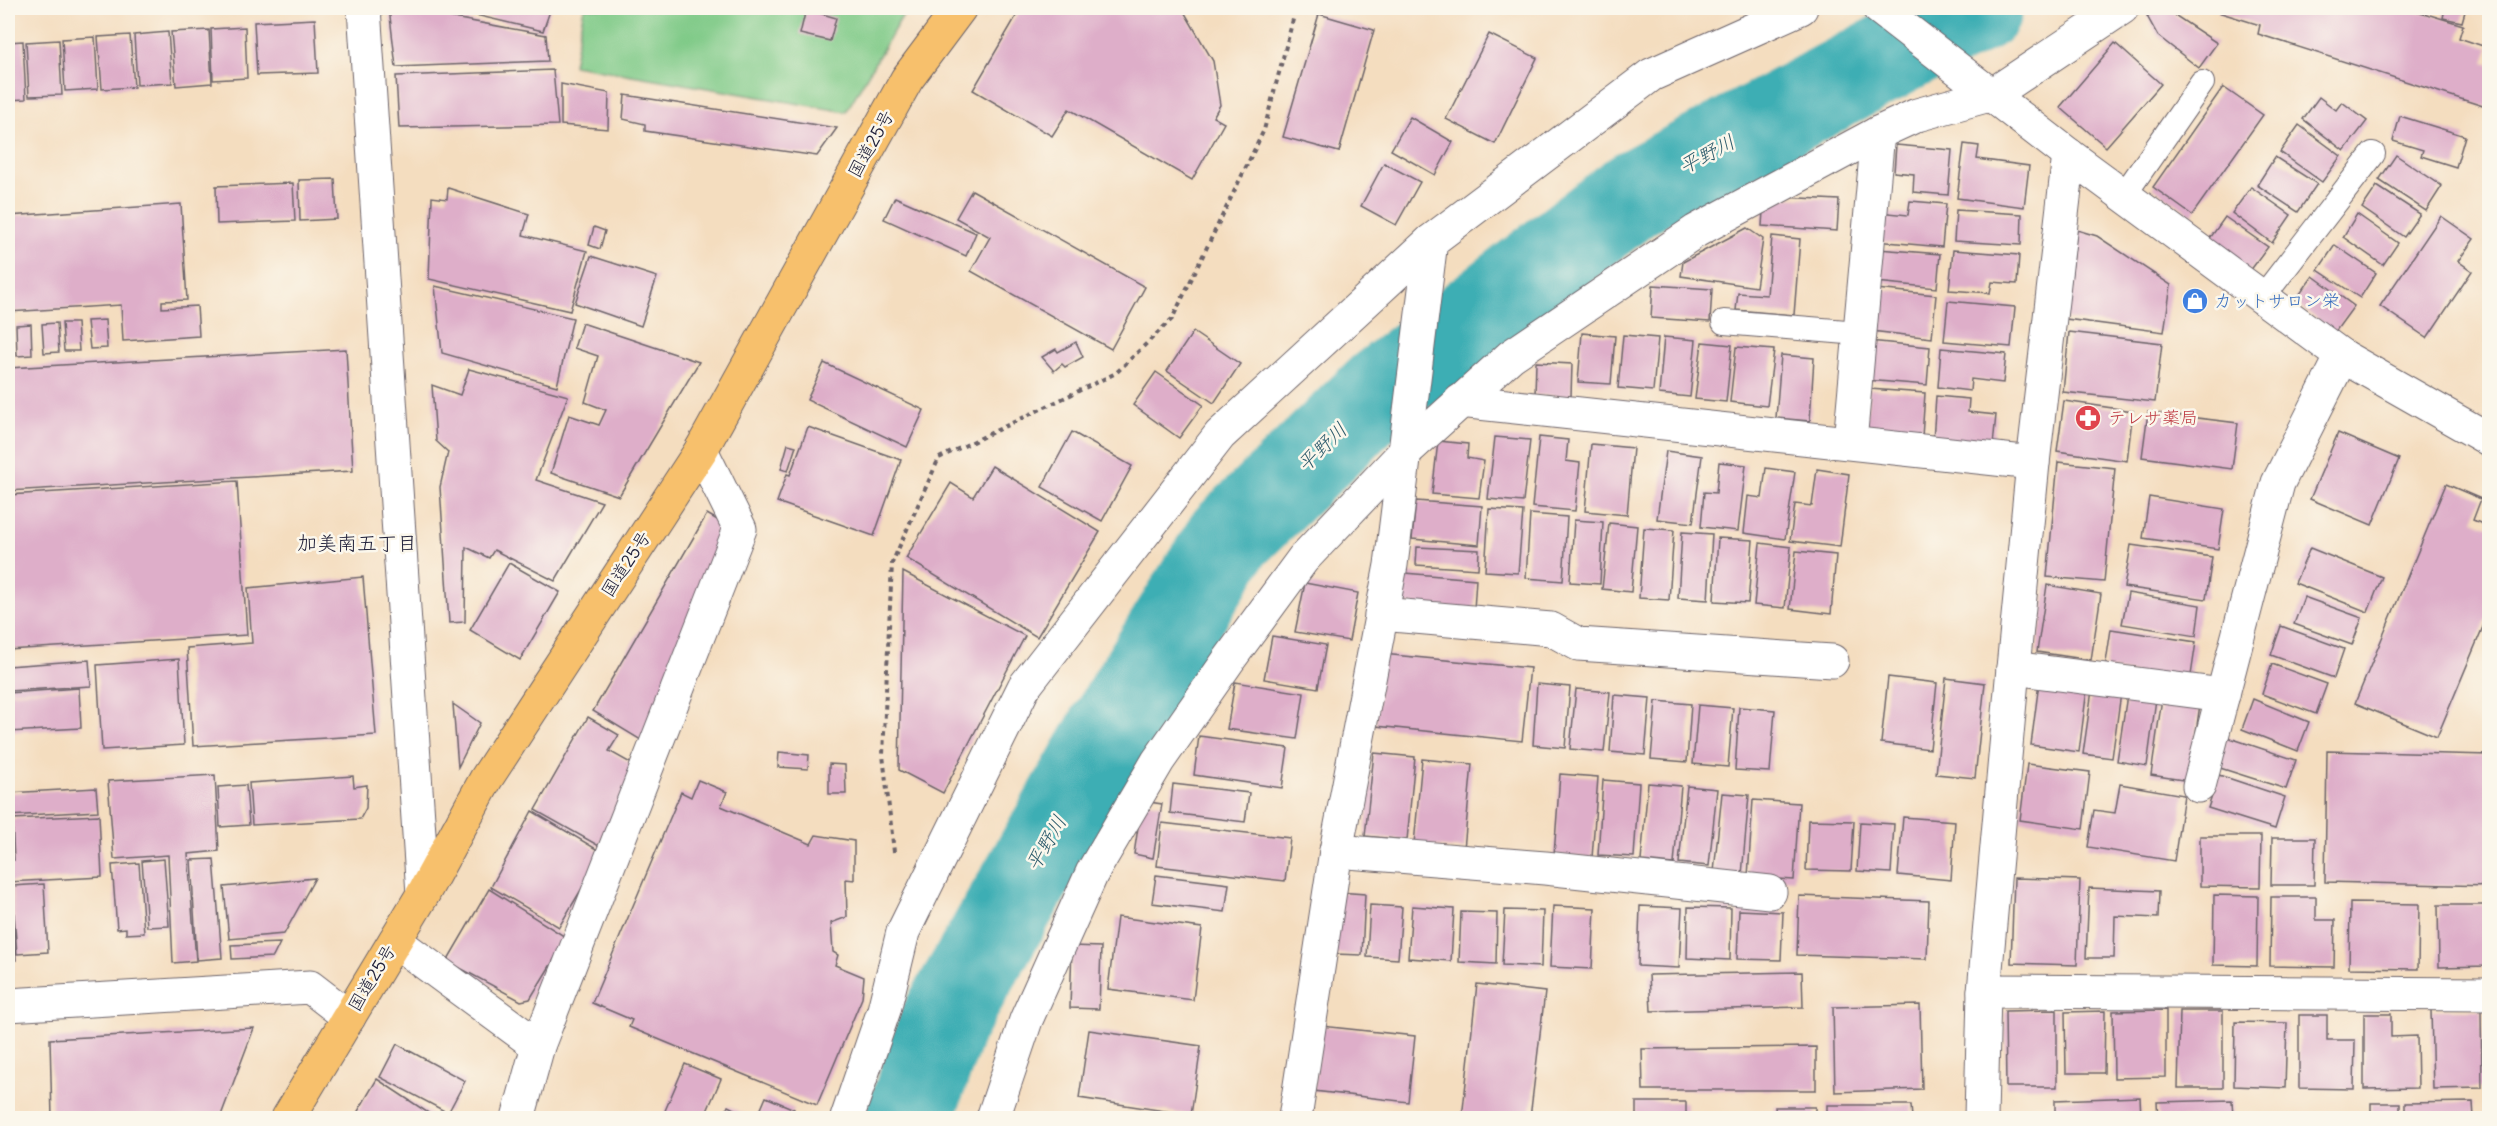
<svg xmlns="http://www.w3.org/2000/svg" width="2497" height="1126" font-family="Delius,'Klee One',sans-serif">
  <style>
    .green { fill: #80ca88; stroke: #517662; stroke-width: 1.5 }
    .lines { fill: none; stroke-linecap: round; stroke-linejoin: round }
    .river { stroke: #3caeb4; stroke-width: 88 }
    .building { fill: #deaec9 }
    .service-casing { stroke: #6c6369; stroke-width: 26 }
    .minor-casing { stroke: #6c6369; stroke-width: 35 }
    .tertiary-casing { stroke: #6c6369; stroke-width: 35 }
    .trunk-casing { stroke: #6c6369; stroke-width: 35 }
    .path { stroke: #6c6369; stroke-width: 4; stroke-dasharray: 4.5 4.5; stroke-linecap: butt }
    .service { stroke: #fff; stroke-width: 24 }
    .minor { stroke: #fff; stroke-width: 33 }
    .tertiary { stroke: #fff; stroke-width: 33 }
    .trunk { stroke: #f7c06c; stroke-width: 33 }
    .labels { text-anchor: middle; stroke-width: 5; stroke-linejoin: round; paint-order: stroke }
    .street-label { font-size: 18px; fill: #22223b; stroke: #fbf7ec }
    .shop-label { font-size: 18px; fill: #366cbe; stroke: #fbf7ec; text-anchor: start }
    .health-label { font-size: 18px; fill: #be3a42; stroke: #fbf7ec; text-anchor: start }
    .water-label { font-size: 20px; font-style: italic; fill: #2c5a6b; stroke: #fbf7ec }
    .neighbourhood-label { font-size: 20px; fill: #22223b; stroke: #fbf7ec }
  </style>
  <rect width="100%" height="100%" fill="#fbf7ec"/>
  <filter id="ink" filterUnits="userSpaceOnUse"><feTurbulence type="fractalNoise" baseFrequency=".0167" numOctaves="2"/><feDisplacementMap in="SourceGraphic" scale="12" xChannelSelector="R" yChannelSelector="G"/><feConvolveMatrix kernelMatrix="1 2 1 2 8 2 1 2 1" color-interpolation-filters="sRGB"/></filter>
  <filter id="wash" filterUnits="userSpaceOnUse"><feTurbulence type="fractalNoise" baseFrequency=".008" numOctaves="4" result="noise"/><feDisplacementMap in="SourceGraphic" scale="24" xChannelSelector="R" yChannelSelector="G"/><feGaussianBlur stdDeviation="1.35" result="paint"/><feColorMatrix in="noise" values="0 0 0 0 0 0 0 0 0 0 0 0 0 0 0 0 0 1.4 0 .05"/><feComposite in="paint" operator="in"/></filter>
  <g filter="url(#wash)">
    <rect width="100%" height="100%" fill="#f4ddbf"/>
    <polygon class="green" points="584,8 907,8 846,112 573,65"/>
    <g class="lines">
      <polyline class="river" points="909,1118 943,1023 1126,704 1229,538 1381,390 1635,193 1979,8"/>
    </g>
    <g id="blocks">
      <g class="building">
        <polygon points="389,8 400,8 546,35 548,61 396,67"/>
        <polygon points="446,8 551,8 543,31"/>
        <polygon points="1021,8 1182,8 1213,61 1220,105 1213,117 1224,123 1192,180 1069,109 1052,136 973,90"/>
        <polygon points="2161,8 2171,8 2176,16 2217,43 2199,68 2158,36 2147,16"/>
        <polygon points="2220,8 2407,8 2463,25 2459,38 2489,48 2484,62 2490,64 2490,96 2486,107 2258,34 2260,25 2218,12"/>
        <polygon points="2445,8 2466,8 2462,22 2443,18"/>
        <polygon points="806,9 836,18 830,41 800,34"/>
        <polygon points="1319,14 1374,30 1339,152 1283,137"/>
        <polygon points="315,19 318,73 257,75 254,22"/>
        <polygon points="245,27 247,78 213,80 211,29"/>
        <polygon points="209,30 212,83 176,86 171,32"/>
        <polygon points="168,32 172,83 137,85 134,35"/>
        <polygon points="1489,34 1537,58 1495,144 1446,119"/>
        <polygon points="130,35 134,87 102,89 98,37"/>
        <polygon points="95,37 98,89 65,91 62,39"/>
        <polygon points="59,40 62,95 29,96 26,42"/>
        <polygon points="23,41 26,99 8,100 8,42"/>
        <polygon points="2115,43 2161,84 2106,147 2060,107"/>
        <polygon points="553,70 558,125 399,128 396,76"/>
        <polygon points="561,84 609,93 608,129 561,125"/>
        <polygon points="2223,87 2263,115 2192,215 2153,187"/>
        <polygon points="625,95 837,128 817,156 645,131 645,124 623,119"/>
        <polygon points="2319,97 2336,110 2342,102 2367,121 2344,151 2303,119"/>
        <polygon points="2400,116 2465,136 2456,167 2421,156 2423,150 2393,141"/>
        <polygon points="1410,117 1453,142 1435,175 1391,150"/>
        <polygon points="2299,125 2341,156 2322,182 2280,152"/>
        <polygon points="1964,144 1979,146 1977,159 2029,166 2024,207 1957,198"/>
        <polygon points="1896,145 1952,150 1948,195 1913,192 1914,174 1894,172"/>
        <polygon points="2396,155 2442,186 2426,211 2379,180"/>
        <polygon points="2275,157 2317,184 2298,212 2257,185"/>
        <polygon points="1384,163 1420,182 1396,225 1361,206"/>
        <polygon points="335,179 337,219 300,221 299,180"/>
        <polygon points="293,183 295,221 217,224 216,186"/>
        <polygon points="2377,186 2420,214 2404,237 2362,208"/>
        <polygon points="2251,187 2291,215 2272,243 2232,213"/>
        <polygon points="448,188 529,214 523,235 587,251 570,311 429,279 432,197 447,199"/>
        <polygon points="972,190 1145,287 1111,349 971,271 990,237 956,218"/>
        <polygon points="895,197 976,233 966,256 884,219"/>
        <polygon points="1781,197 1839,200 1837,231 1762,226 1763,211"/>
        <polygon points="1910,201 1946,204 1942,247 1876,241 1879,212 1908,215"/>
        <polygon points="181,204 187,300 162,301 162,308 197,306 199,336 123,341 121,305 8,312 8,216"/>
        <polygon points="1956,210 2022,214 2021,245 1954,241"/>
        <polygon points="2357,214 2398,243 2383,265 2343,237"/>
        <polygon points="2441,216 2474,239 2458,261 2472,271 2427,338 2380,306"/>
        <polygon points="2225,217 2268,247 2250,271 2208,241"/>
        <polygon points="594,227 605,231 600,249 589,245"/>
        <polygon points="1747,228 1763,239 1756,287 1681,276 1683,262"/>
        <polygon points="2077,230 2097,236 2171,285 2164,332 2066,319"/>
        <polygon points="1772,236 1800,239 1794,315 1736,310 1738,293 1767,295"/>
        <polygon points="2335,245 2376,273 2360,298 2318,270"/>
        <polygon points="1878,249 1940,254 1937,288 1876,282"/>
        <polygon points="1953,250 2019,255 2017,284 1992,282 1990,293 1949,290"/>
        <polygon points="591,256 657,277 641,326 575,303"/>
        <polygon points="2313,276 2354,306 2335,332 2294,302"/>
        <polygon points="1653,285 1712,289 1710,322 1651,318"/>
        <polygon points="435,286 573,318 557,386 442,353"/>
        <polygon points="1876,289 1936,295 1932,338 1871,331"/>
        <polygon points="1948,301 2015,307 2011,347 1944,341"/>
        <polygon points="105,320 107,348 90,349 87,321"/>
        <polygon points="57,323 59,352 44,353 42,324"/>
        <polygon points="62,323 77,323 79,351 64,351"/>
        <polygon points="582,323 699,362 619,496 551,473 569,415 599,425 606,410 585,402 598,356 574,348"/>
        <polygon points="31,324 32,355 17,356 16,325"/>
        <polygon points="1193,332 1240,364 1214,403 1167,371"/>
        <polygon points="2069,332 2162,343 2155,402 2063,392"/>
        <polygon points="1582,333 1615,336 1611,384 1578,382"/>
        <polygon points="1623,335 1658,338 1653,391 1618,388"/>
        <polygon points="1664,337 1696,340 1690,397 1659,394"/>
        <polygon points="1869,341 1930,347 1927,385 1866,380"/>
        <polygon points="1076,342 1083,357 1065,367 1062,364 1054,371 1042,357 1056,349 1058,352"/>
        <polygon points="1702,342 1732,345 1726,402 1695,399"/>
        <polygon points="1736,347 1774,350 1767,406 1730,402"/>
        <polygon points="1941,348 2006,354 2003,383 1971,379 1970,391 1938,387"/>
        <polygon points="346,349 353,471 8,491 8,368"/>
        <polygon points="1781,355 1814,358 1810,421 1776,418"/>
        <polygon points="1536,362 1572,364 1571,396 1535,395"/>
        <polygon points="824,363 924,410 907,447 807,400"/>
        <polygon points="469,369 568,396 536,480 602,502 555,581 494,550 489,558 466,547 465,622 449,623 440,487 448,452 436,441 432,385 460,395"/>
        <polygon points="1156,372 1203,405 1179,438 1133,405"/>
        <polygon points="1869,389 1925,393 1922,437 1866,432"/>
        <polygon points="1936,396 1969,399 1968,412 1996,415 1993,445 1933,441"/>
        <polygon points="2064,401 2133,411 2127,461 2057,451"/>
        <polygon points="2148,412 2238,423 2232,469 2142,457"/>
        <polygon points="808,427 901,460 874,536 777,502 787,474 790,475"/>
        <polygon points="1072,432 1132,466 1102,521 1042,487"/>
        <polygon points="2338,433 2399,459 2372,525 2310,499"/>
        <polygon points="1495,437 1530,440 1523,502 1488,499"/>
        <polygon points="1539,437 1568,440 1566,461 1580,463 1575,511 1532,507"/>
        <polygon points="1438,441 1468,444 1467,458 1484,461 1479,498 1432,494"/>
        <polygon points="788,444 796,446 788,471 781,469"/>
        <polygon points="1591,444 1633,448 1627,515 1585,511"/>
        <polygon points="1666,451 1702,456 1693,523 1657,519"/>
        <polygon points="1719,462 1746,465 1738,531 1701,527 1704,492 1716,493"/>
        <polygon points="2058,462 2115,468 2104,582 2047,577"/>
        <polygon points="992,466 1100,532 1037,637 906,558 951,483 973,497"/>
        <polygon points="1766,468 1795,472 1785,539 1744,533 1748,496 1762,498"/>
        <polygon points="1817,469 1849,474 1840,547 1790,541 1795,504 1812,506"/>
        <polygon points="237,481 247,635 8,650 8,495"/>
        <polygon points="2446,484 2481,499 2473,520 2490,527 2490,610 2437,737 2355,703"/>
        <polygon points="2149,497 2224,509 2218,549 2143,538"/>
        <polygon points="1416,501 1482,506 1479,545 1412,539"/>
        <polygon points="1489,509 1523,511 1518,573 1485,571"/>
        <polygon points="707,514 726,525 649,745 593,711"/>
        <polygon points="1530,514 1567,517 1563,581 1526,578"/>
        <polygon points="1574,520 1603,522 1600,584 1570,582"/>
        <polygon points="1609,523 1637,526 1631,592 1602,589"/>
        <polygon points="1644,528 1674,530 1669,600 1639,598"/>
        <polygon points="1682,532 1712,534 1708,600 1678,598"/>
        <polygon points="1718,538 1753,540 1748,603 1714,601"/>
        <polygon points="1760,543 1791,547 1785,608 1754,605"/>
        <polygon points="2131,545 2212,557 2206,599 2124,587"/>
        <polygon points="1417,547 1479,550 1478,569 1416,565"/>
        <polygon points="2310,548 2382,577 2368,612 2295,583"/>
        <polygon points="1796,551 1836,555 1831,614 1790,609"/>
        <polygon points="509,563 560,592 520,660 470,630"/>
        <polygon points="903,572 1025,636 943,793 899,770"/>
        <polygon points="1404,573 1476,579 1474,610 1401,604"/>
        <polygon points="363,577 376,735 193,746 187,648 252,643 248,588"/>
        <polygon points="1305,583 1358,593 1349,641 1295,632"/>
        <polygon points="2047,585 2101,594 2091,660 2037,652"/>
        <polygon points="2128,593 2200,605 2196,636 2122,624"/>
        <polygon points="2304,597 2362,618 2352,645 2294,624"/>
        <polygon points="2281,626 2344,649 2334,678 2271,655"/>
        <polygon points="2111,629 2196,642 2190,682 2105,669"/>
        <polygon points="1272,636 1326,645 1318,688 1264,679"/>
        <polygon points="1382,654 1530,668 1522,741 1376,726"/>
        <polygon points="179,659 184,745 102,750 97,665"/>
        <polygon points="89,660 91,686 8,691 8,666"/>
        <polygon points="2272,664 2327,684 2316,714 2262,694"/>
        <polygon points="1888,677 1937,683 1930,749 1881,743"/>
        <polygon points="1946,678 1985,683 1975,778 1936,774"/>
        <polygon points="1235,682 1304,693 1297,739 1227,729"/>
        <polygon points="2039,683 2087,689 2079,752 2031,745"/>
        <polygon points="1537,684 1570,687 1565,748 1533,745"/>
        <polygon points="79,688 81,728 8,732 8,693"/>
        <polygon points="1576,689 1610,692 1604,752 1570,749"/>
        <polygon points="2092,690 2121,693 2112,758 2083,754"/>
        <polygon points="1614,695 1650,698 1645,755 1610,752"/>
        <polygon points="2127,695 2156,699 2147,766 2117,761"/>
        <polygon points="2162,698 2200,704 2189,781 2151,775"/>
        <polygon points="2253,699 2309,722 2298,751 2242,729"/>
        <polygon points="1656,701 1691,704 1687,762 1651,759"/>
        <polygon points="453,704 480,723 458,767"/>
        <polygon points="1698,705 1733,708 1728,767 1693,764"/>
        <polygon points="1739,707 1775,710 1770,772 1735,770"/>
        <polygon points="588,717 619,735 609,751 643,770 599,846 535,810"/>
        <polygon points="1199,736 1288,748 1282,788 1194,775"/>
        <polygon points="2227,737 2296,760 2286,789 2217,767"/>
        <polygon points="2327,751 2490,755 2490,886 2325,882"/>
        <polygon points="779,752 809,755 808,769 778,767"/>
        <polygon points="1374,753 1415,757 1407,840 1365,836"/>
        <polygon points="1422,759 1472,764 1464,849 1414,844"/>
        <polygon points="829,764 845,765 846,794 829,794"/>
        <polygon points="2027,764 2090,772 2083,829 2020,820"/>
        <polygon points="1560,774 1598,777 1592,858 1554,855"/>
        <polygon points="215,775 219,851 188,854 196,961 173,963 168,855 114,859 108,781"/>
        <polygon points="2219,775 2285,797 2275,829 2208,808"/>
        <polygon points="353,776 354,787 367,785 366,808 360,819 252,825 249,783"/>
        <polygon points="698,780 727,792 721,806 811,844 816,835 854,841 854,880 846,879 847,917 831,923 833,952 838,955 835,965 864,977 862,998 817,1105 629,1027 632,1020 592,1003 681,792 691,797"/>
        <polygon points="1603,780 1639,783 1634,857 1598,855"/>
        <polygon points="1648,783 1681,786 1674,864 1641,861"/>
        <polygon points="1173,784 1249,793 1245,822 1170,813"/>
        <polygon points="2120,784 2184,795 2174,861 2088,847 2094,810 2115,813"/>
        <polygon points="246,785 249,825 220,827 218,787"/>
        <polygon points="1687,786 1717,789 1709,866 1679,863"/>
        <polygon points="96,788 98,811 8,816 8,793"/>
        <polygon points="1722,793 1749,795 1742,875 1714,872"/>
        <polygon points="1753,800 1799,803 1794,880 1748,877"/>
        <polygon points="1142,801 1162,804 1153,858 1134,854"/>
        <polygon points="532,811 603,853 559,927 491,887"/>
        <polygon points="99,815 102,877 8,882 8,861 14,860 12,819"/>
        <polygon points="1903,817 1955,821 1951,880 1898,875"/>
        <polygon points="1808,820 1854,821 1851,871 1806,870"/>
        <polygon points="1860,822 1894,824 1891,873 1857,871"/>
        <polygon points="1162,823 1290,838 1285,881 1157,866"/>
        <polygon points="2200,836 2261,836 2260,887 2200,886"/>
        <polygon points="2272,838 2315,838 2314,885 2271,885"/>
        <polygon points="164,859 169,926 147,927 142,861"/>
        <polygon points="214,859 222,958 197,960 191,860"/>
        <polygon points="139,863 144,933 126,934 126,928 117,929 112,865"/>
        <polygon points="1156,875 1229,884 1225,912 1152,903"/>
        <polygon points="315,878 284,934 229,939 224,887"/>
        <polygon points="2014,878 2080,880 2077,965 2011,963"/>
        <polygon points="44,884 48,952 17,954 12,886"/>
        <polygon points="8,887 11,887 16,960 8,961"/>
        <polygon points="2089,888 2159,891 2158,918 2115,916 2114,958 2086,958"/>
        <polygon points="489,889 567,938 530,999 521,1001 447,961"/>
        <polygon points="1338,892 1365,894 1362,955 1334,954"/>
        <polygon points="2214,895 2258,896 2257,966 2213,965"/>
        <polygon points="1799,896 1929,901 1927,959 1797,955"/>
        <polygon points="2271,897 2316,897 2316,920 2335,920 2334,967 2270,966"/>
        <polygon points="2350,903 2419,904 2418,969 2349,968"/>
        <polygon points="1370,905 1402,907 1398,959 1367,957"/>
        <polygon points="2438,905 2490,905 2490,966 2439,967"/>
        <polygon points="1412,906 1454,909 1451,961 1408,958"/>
        <polygon points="1553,906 1595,908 1592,969 1550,967"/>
        <polygon points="1640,906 1682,908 1679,968 1638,966"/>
        <polygon points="1688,907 1731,908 1730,960 1687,958"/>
        <polygon points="1505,910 1543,911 1541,967 1502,965"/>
        <polygon points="1739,910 1783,912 1781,960 1737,959"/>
        <polygon points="1461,912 1497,913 1496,964 1459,962"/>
        <polygon points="1117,917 1202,928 1193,1000 1108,989"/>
        <polygon points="280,943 273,957 232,959 231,945"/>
        <polygon points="1072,946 1101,947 1099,1009 1070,1008"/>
        <polygon points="1802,972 1803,1007 1651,1011 1649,975"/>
        <polygon points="1477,984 1545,992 1530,1118 1462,1118"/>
        <polygon points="1920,1005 1922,1089 1835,1092 1833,1007"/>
        <polygon points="2057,1010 2057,1087 2006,1087 2005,1011"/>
        <polygon points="2166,1010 2166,1077 2114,1078 2113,1011"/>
        <polygon points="2431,1010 2481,1010 2482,1088 2433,1089"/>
        <polygon points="2105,1011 2104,1073 2066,1073 2065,1012"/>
        <polygon points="2180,1011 2223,1011 2223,1088 2178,1088"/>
        <polygon points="2364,1014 2391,1014 2391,1037 2417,1036 2418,1088 2364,1089"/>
        <polygon points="2299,1015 2327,1015 2327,1040 2355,1040 2354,1089 2299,1088"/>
        <polygon points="2235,1022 2287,1023 2285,1088 2234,1086"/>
        <polygon points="1321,1026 1415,1036 1408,1102 1314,1091"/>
        <polygon points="254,1028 220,1118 52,1118 50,1039"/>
        <polygon points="1089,1030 1201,1046 1191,1115 1079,1098"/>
        <polygon points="397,1044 465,1081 448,1113 380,1077"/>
        <polygon points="1816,1047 1816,1090 1643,1090 1642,1049"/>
        <polygon points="685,1064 721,1079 704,1118 678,1118 664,1113"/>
        <polygon points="377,1079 436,1118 354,1118"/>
        <polygon points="766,1097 794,1109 790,1118 757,1118"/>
        <polygon points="2140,1097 2141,1118 2055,1118 2055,1100"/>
        <polygon points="2232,1100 2233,1118 2158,1118 2157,1102"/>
        <rect x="1636" y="1102" width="50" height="16"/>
        <polygon points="2473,1102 2474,1118 2405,1118 2405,1103"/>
        <rect x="2371" y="1103" width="29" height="15"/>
        <polygon points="1827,1105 1911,1105 1912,1118 1827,1118"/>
        <polygon points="728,1106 748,1116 747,1118 723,1118"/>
        <polygon points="1775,1107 1815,1107 1815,1118 1776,1118"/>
        <polygon points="1309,1113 1338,1117 1338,1118 1309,1118"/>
      </g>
    </g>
  </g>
  <g filter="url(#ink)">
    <use href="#blocks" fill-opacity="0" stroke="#6c6369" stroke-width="1.5"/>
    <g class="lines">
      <g class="service-casing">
        <g id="service">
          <polyline points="2124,195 2202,83"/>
          <polyline points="2262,298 2373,154"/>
          <polyline points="1724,322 1859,333"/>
        </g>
      </g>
      <g class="minor-casing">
        <g id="minor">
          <polyline points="364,8 423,894"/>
          <polyline points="1879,8 2069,155 2342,356 2490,440"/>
          <polyline points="1460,401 2033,463"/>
          <polyline points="1850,442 1878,133"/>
          <polyline points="1381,614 1551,629 1578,644 1832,661"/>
          <polyline points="2013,668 2223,695"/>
          <polyline points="2199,786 2278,483 2342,356"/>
          <polyline points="1336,851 1545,868 1770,892"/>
          <polyline points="395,941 538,1046"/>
          <polyline points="1984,991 2490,994"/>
          <polyline points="518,1118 538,1046 740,529 701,450"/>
          <polyline points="847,1118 884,1010 903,932 1024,687 1220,435 1431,241 1651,75 1801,8"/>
          <polyline points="993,1118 1026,1020 1092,873 1158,761 1228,661 1303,559 1405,452 1511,356 1696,231 1878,133 1917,115 1993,94 2122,8"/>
          <polyline points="1295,1118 1336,851 1391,565 1431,241"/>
          <polyline points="1981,1118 1984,991 2013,668 2033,463 2069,155"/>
        </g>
      </g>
      <g class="tertiary-casing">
        <polyline id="tertiary" points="8,1005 310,987 349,1017"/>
      </g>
      <g class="trunk-casing">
        <polyline id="trunk" points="288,1118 423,894 486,779 701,450 907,79 960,8"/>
      </g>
      <polyline class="path" points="894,852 883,755 892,563 939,458 1116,373 1172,319 1264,130 1296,8"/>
      <use href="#service" class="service"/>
      <use href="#minor" class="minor"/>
      <use href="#tertiary" class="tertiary"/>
      <use href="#trunk" class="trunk"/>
    </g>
  </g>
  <defs>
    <g id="shop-disc" transform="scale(1.35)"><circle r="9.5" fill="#3f7fe0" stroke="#fbf7ec"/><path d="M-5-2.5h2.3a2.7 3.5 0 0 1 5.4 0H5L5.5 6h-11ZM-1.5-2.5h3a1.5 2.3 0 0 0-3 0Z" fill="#fff"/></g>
    <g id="pharmacy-disc" transform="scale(1.35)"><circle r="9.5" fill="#e0444e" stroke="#fbf7ec"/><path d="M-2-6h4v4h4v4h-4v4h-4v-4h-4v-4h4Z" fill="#fff"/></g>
  </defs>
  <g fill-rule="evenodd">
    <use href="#shop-disc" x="2195" y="301"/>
    <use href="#pharmacy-disc" x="2088" y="418"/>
  </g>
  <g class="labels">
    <g class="street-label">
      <text transform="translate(871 144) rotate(-61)" y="6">国道25号</text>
      <text transform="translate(626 564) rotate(-57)" y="6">国道25号</text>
      <text transform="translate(372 978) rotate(-59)" y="6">国道25号</text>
    </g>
    <g class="shop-label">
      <text x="2214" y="307">カットサロン栄</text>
    </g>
    <g class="health-label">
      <text x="2108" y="424">テレサ薬局</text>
    </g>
    <g class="water-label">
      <text transform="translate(1707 154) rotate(-28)" y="7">平野川</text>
      <text transform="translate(1322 447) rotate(-44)" y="7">平野川</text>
      <text transform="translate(1046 843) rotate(-60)" y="7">平野川</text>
    </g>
    <g class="neighbourhood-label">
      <text x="357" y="550">加美南五丁目</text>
    </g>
  </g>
  <rect width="2497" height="1126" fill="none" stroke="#fbf7ec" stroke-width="30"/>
</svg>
